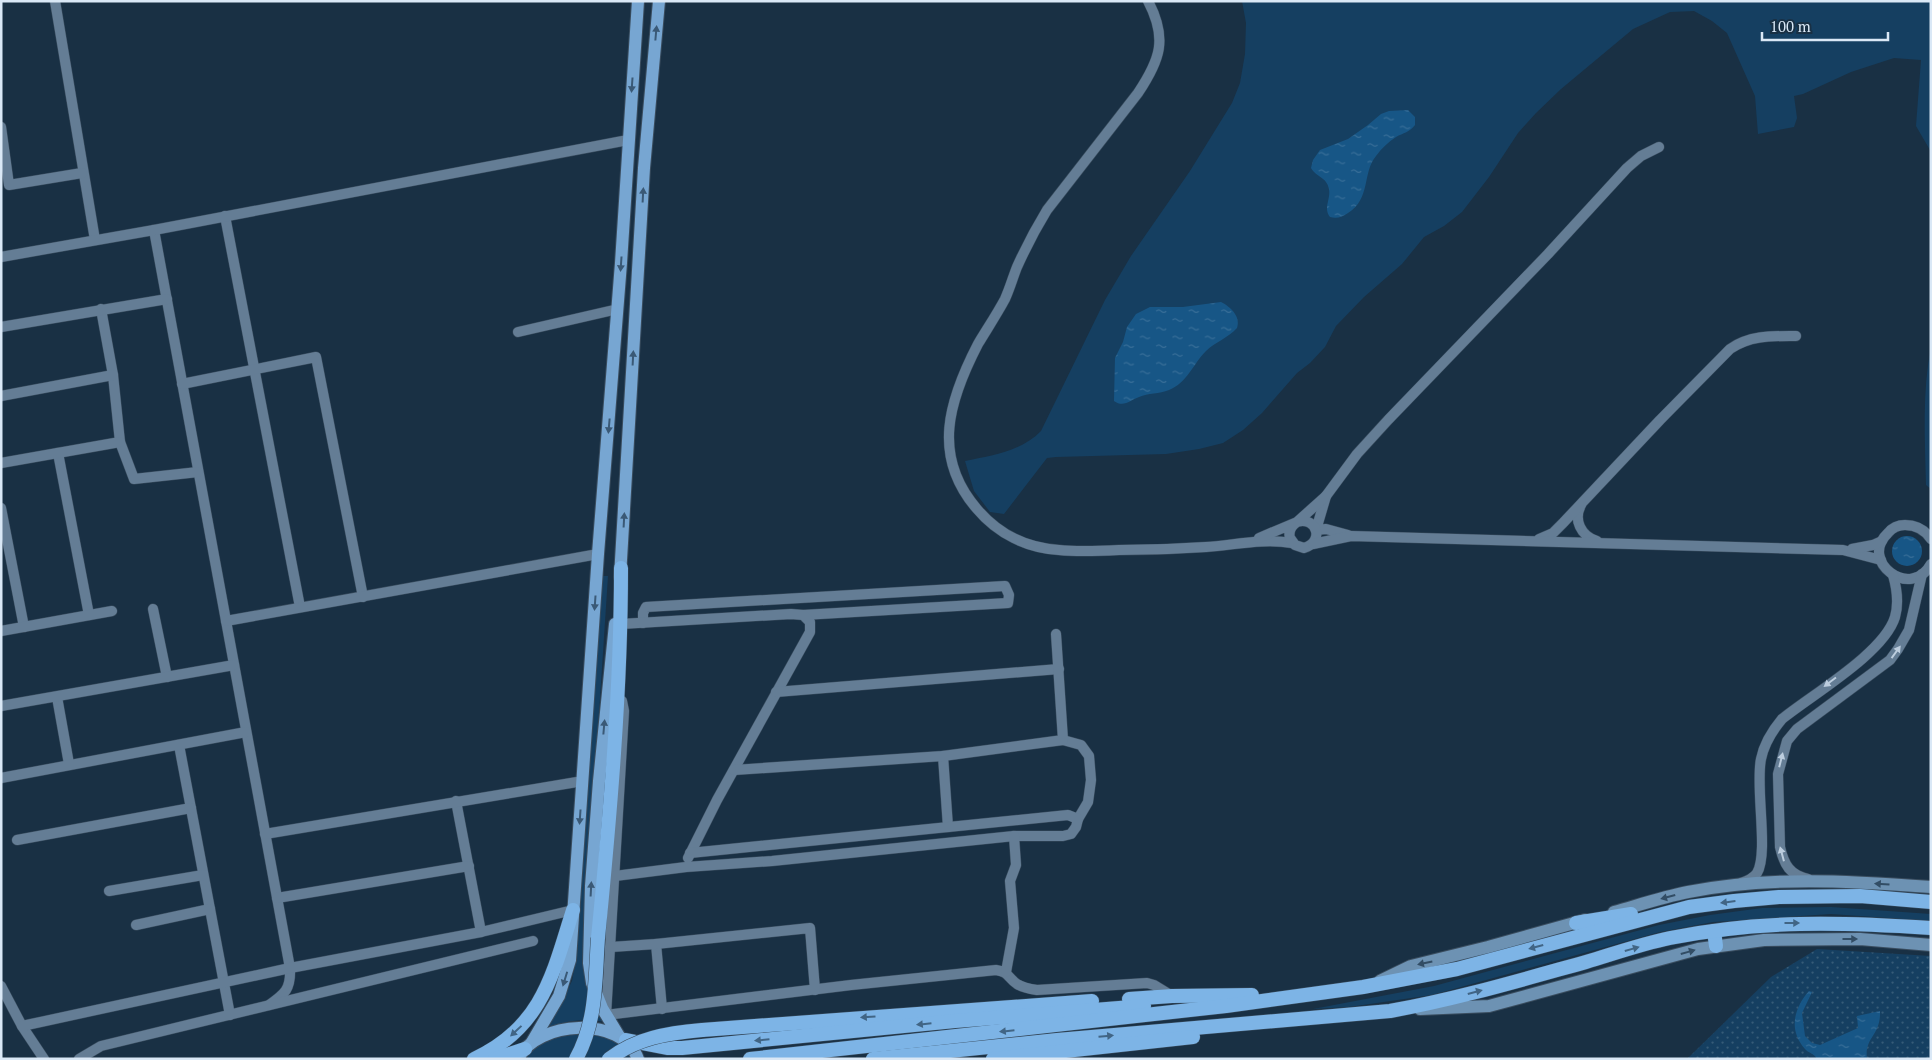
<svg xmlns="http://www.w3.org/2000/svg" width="1932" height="1060" font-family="'PT Serif',serif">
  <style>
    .green { fill: #153f61 }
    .park { fill: url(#park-dots) }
    .water { fill: url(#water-ripples) }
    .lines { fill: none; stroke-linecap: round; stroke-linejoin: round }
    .minor-casing { stroke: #3a4d5f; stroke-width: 11 }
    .secondary-casing { stroke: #3a4d5f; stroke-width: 14 }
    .primary-casing { stroke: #3a4d5f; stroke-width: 14 }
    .trunk-casing { stroke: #3a4d5f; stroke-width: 15 }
    .minor { stroke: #647d95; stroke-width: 10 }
    .secondary { stroke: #6d92b3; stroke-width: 12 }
    .primary { stroke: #77a6d2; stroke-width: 12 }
    .trunk { stroke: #7db4e6; stroke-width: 14 }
    .trunk-bridge-casing { stroke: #3a4d5f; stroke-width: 15; stroke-linecap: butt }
    .trunk-bridge { stroke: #7db4e6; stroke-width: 14 }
    .oneway { fill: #3a5976 }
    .oneway2 { fill: #bccdde }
    .oneway3 { fill: #324d65 }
    .oneway4 { fill: #416585 }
  </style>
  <defs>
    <pattern id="park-dots" width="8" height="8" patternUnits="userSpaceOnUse" patternTransform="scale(1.25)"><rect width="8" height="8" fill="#153f61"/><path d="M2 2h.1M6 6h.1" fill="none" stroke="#365b78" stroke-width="1.8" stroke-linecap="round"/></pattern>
    <pattern id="water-ripples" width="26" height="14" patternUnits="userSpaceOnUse" patternTransform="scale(1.25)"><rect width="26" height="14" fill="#175686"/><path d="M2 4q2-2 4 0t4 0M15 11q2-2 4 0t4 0" fill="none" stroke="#386e98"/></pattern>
  </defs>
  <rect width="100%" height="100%" fill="#193044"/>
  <g class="green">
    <path d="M1242,1h689v153l-1,-4 -14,-24 5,-66 -27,-2 -43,14 -48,22 -9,2 3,22 -3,9 -36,7 -3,-38 -28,-63 -15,-12 -18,-10 -24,1 -37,17 -72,60 -25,24 -18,20 -29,44 -27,35 -18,14 -20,11 -22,27 -38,33 -28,29 -11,21 -15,16 -13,10 -35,40 -19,17 -20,13 -24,6 -33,5 -110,3 -9,1 -43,56 -14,-2 -16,-21 -9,-30c26,-5 57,-10 76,-30l64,-131 26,-44 59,-85 42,-68 8,-20 5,-29 1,-31z"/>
    <path d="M1931,347v142l-5,-4c-1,-46 -4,-93 5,-138z"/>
    <path d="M602,576h6l-25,382c2,29 10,40 24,64 -24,-3 -39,-3 -61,7l9,-14 17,-34 5,-27z"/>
    <polygon points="1831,907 1931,914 1931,921 1831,914 1713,922 1660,932 1432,995 1349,1007 1313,1009 1434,986 1659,925 1710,915 1762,908"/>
    <path d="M579,1033l16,1 23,6 16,17 -21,2h-89c13,-18 34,-23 55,-26z"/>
  </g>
  <polygon class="park" points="1817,949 1931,956 1931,1059 1687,1059 1771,977"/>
  <g class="water">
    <path d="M1408,110l7,7v8c-5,7 -12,8 -19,12 -8,5 -14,11 -20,19 -14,17 -5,43 -28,57 -6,4 -11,6 -18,4 -7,-10 1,-17 -1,-28 -2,-12 -13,-12 -18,-21l2,-8 7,-10 28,-11 20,-14 13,-11 8,-3z"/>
    <path d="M1221,302c10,5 20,15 16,26 -9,10 -22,14 -31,23 -13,13 -19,32 -37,39 -10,4 -21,3 -30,7 -9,3 -15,11 -25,4l1,-43 8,-16 4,-15 9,-13 14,-7h33z"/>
    <circle cx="1907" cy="551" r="15"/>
    <path d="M1809,991l3,1 -10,21 3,23 7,7 8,2 38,-17 -1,-12 23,-5c1,25 -16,26 -13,48h-50c-3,-6 -9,-6 -12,-10 -17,-19 -11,-41 4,-58z"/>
  </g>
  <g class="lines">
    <g class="minor-casing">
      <g id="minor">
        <polyline points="55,1 95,240"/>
        <path d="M1148,1c20,38 12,59 -10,92l-91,117c-11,18 -21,37 -30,57 -4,10 -7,21 -12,32 -8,15 -18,30 -27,45 -29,56 -47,112 -1,165 21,25 50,39 82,41 20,2 40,1 60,0 29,0 58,-1 87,-3 29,-2 57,-9 86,-4"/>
        <polyline points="1,127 9,185 82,173"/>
        <polyline points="225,216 300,607"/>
        <path d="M154,230l136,738c1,21 -5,26 -21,37"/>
        <polyline points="1,257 154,230 628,140"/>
        <polyline points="101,309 113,375 120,442 134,479 198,472"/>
        <polyline points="1,327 167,299"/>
        <polyline points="518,332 618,309"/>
        <polyline points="182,384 316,357 363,597"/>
        <polyline points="1,396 113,375"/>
        <polyline points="58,453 89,615"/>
        <polyline points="1,463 120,442"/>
        <polyline points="1326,496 1316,530 1326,529 1348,535"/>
        <path d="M1581,505c-8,15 0,31 16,36"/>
        <polyline points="1,508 24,627"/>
        <path d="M1259,538l38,-16c20,-6 28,20 7,26l-9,-3 -5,-7c-2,-7 1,-12 7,-16l29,-26 31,-42 31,-34 160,-166 79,-86 14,-12 18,-9"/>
        <path d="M1539,539l14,-6 10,-10 97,-103 70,-71c20,-14 43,-13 66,-13"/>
        <path d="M1931,539c-6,-9 -15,-14 -26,-14 -7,0 -13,3 -17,8 -30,28 23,68 43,31"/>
        <polyline points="1313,544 1351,536 1843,550 1881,560"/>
        <polyline points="1852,549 1873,545 1882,541"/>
        <polyline points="153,609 167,677"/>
        <polyline points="226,621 598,554"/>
        <polyline points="643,623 643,613 646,607 1005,586 1009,595 1008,603 803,615"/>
        <polyline points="621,624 791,614 803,615 810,622 810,632 717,800 688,858"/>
        <polyline points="1,631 112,611"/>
        <polyline points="776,692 1059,669"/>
        <polyline points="57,697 69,764"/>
        <path d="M618,698l4,3 2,10 -18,304 245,-30 145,-15c13,2 11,7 21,14 6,4 13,5 20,6l110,-7 7,2 18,11"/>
        <polyline points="1,706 234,665"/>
        <polyline points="1063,740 1081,745 1089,756 1091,780 1088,802 1078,819"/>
        <polyline points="179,745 230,1015"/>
        <polyline points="943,756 948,827"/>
        <polyline points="734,770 943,756 1063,740 1056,634"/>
        <polyline points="1,778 246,732"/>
        <polyline points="456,801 481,932"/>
        <polyline points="265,834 583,781"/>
        <polyline points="17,840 191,808"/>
        <polyline points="615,876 686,867 772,861 1014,836 1063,836 1071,834 1076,827 1078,819 1068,815 690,853"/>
        <path d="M1808,879c-18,-4 -24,-14 -28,-32l-2,-73 9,-33 10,-12 93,-69 8,-11 11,-19 13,-56"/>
        <path d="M1741,883c6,-2 12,-4 16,-10 12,-20 -2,-86 4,-114 3,-15 11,-28 21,-40 31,-25 102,-66 113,-102 4,-14 2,-28 -2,-42"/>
        <polyline points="109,891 203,875"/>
        <polyline points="277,898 469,866"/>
        <polyline points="136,925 210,909"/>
        <polyline points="656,944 662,1009"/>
        <polyline points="611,947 656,944 810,928 815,990"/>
        <polyline points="1006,972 1014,928 1010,881 1016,865 1014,836"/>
        <polyline points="1,986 22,1026 44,1059"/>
        <polyline points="22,1026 290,968 481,932 573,910"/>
        <polyline points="79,1059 101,1046 533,941"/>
      </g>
    </g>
    <g class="secondary-casing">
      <g id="secondary">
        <path d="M1614,912c25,-7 49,-15 74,-20 81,-16 161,-11 243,-5"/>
        <polyline points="1380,981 1411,966 1488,947 1585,920"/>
        <polyline points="1420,1009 1489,1006 1698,949 1764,940 1860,939 1931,945"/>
      </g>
    </g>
    <g class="primary-casing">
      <g id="primary">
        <polyline points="620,577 644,168 659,1"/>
        <polyline points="615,624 599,781 591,886 589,963 592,983 602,1008 619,1036"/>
        <polyline points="532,1042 559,996 570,960 598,554 621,263 638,1"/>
        <path d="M518,1059c19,-39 104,-44 120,0"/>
      </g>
    </g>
    <g class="trunk-casing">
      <g id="trunk">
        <polyline points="1576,923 1631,914"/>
        <polyline points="1714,931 1716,946"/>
        <path d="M598,938c12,-122 23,-247 23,-370"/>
        <polyline points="1129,999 1172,996 1252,995"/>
        <polyline points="702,1030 1092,1001"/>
        <polyline points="626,1040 667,1048 682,1048 955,1021 1144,1006"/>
        <path d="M474,1059c68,-31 79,-85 99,-149"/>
        <polyline points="495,1059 525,1049"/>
        <polyline points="750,1059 1226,1006 1363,987 1457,969 1689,907 1734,901 1779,897 1860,896 1931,902"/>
        <path d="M873,1059l184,-19 333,-29c67,-12 131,-31 196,-49 27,-8 55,-18 84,-24 90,-18 170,-16 261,-10"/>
        <polyline points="993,1059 1193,1037"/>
      </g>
    </g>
    <use href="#minor" class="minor"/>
    <use href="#secondary" class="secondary"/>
    <use href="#primary" class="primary"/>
    <use href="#trunk" class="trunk"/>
    <g class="trunk-bridge-casing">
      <g id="trunk-bridge">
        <path d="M576,1059c21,-38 19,-79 22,-121"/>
        <path d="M609,1059c27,-21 59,-26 93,-29"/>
      </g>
    </g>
    <use href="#trunk-bridge" class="trunk-bridge"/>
  </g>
  <defs><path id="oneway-solid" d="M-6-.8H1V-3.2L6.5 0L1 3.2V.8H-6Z" transform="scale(1.25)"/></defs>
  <g class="oneway">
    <use href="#oneway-solid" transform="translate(656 33) rotate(-85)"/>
    <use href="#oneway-solid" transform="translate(632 85) rotate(94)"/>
    <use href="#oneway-solid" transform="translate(643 195) rotate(-87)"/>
    <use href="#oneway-solid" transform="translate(621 264) rotate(94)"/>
    <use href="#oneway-solid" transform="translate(633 358) rotate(-87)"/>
    <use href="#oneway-solid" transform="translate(609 426) rotate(95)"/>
    <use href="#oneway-solid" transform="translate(624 520) rotate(-87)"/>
    <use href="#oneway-solid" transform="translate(595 603) rotate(94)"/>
    <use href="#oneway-solid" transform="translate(604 727) rotate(-85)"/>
    <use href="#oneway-solid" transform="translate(580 817) rotate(94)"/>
    <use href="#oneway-solid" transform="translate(591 889) rotate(-87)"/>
    <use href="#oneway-solid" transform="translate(565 979) rotate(107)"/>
  </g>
  <g class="oneway2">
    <use href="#oneway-solid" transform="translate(1896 652) rotate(-54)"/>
    <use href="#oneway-solid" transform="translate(1830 682) rotate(143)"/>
    <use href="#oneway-solid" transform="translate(1781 760) rotate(-76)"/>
    <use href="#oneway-solid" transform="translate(1782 854) rotate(-105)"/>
  </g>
  <g class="oneway3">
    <use href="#oneway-solid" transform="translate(1882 884) rotate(-176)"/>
    <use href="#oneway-solid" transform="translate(1668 897) rotate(165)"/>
    <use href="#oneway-solid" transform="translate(1850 939)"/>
    <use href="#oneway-solid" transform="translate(1688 952) rotate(-16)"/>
    <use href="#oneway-solid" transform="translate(1425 963) rotate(168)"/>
  </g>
  <g class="oneway4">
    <use href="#oneway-solid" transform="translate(1728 902) rotate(173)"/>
    <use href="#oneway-solid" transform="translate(1792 923)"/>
    <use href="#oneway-solid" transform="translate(1536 947) rotate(165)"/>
    <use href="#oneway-solid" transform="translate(1632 949) rotate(-16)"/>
    <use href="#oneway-solid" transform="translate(1475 992) rotate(-15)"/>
    <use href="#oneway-solid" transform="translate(868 1017) rotate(176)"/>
    <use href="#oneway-solid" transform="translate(924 1024) rotate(174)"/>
    <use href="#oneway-solid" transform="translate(516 1031) rotate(137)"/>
    <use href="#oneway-solid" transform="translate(1007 1031) rotate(174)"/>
    <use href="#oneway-solid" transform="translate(1106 1036) rotate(-5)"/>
    <use href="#oneway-solid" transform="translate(762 1040) rotate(174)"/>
  </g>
  <rect width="1932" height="1060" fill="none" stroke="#dae8f6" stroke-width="5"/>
  <path d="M1762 32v8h126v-8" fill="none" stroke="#dae8f6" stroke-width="2.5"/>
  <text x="1770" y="32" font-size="15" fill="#dae8f6" stroke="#193044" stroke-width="4" paint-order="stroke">100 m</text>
</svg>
